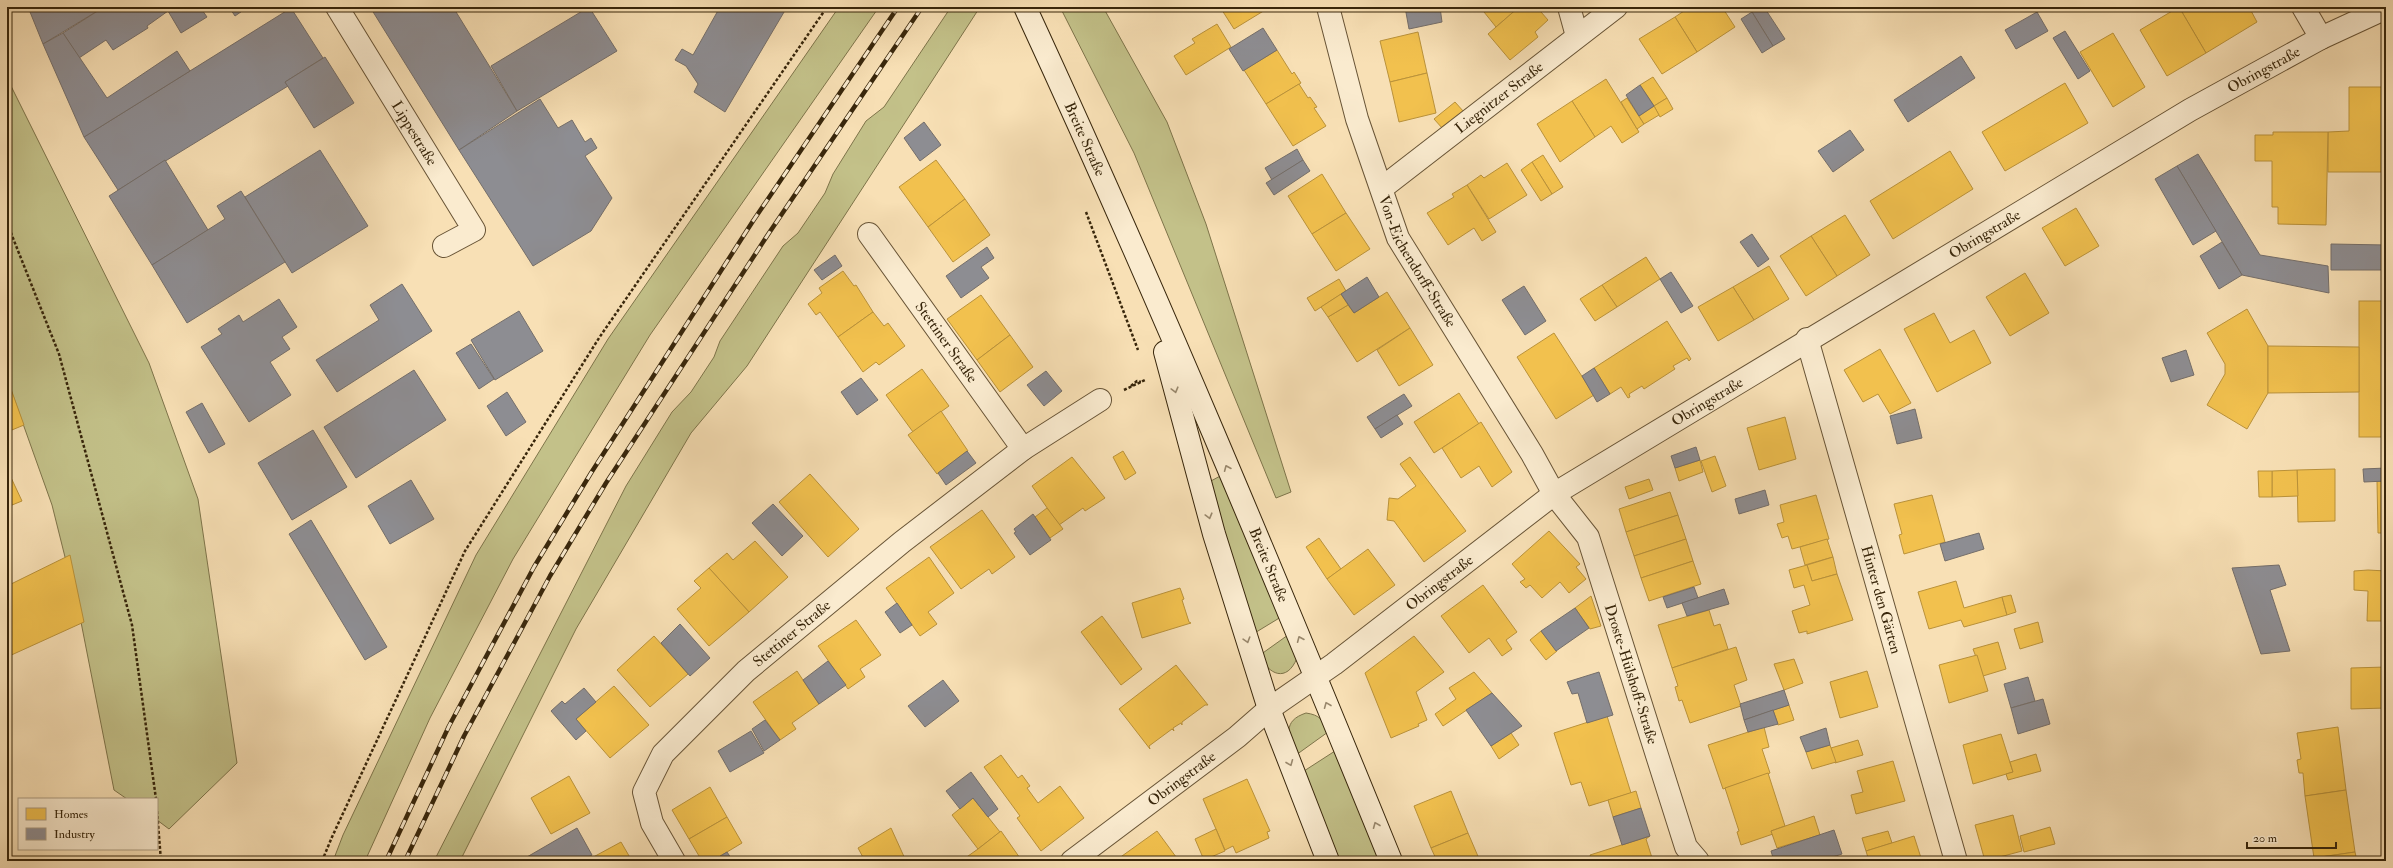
<svg xmlns="http://www.w3.org/2000/svg" width="2393" height="868" font-family="'IM FELL Double Pica',serif">
  <style>
    .green { fill: #c3c189; stroke: #7e744a }
    .homes { fill: #f2c14e; stroke: #ba923a }
    .industry { fill: #8d8d92; stroke: #746e6a }
    .lines { fill: none; stroke-linecap: round; stroke-linejoin: round }
    .street-casing { stroke: #685436; stroke-width: 24 }
    .secondary-casing { stroke: #38260b; stroke-width: 24 }
    .path { stroke: #38260b; stroke-width: 2.5; stroke-dasharray: 3 2; stroke-linecap: butt }
    .street { stroke: #faebcf; stroke-width: 22 }
    .secondary { stroke: #faebcf; stroke-width: 22 }
    .rail-casing { stroke: #38260b; stroke-width: 4.5 }
    .rail { stroke: #faebcf; stroke-width: 3; stroke-dasharray: 9; stroke-linecap: butt }
    .oneway { stroke: #99886d }
    .labels { text-anchor: middle; stroke-width: 4; stroke-linejoin: round; paint-order: stroke }
    .street-label { font-size: 15px; fill: #38260b; stroke: #faebcf }
  </style>
  <rect width="100%" height="100%" fill="#f8e0b5"/>
  <filter id="stains"><feTurbulence type="fractalNoise" baseFrequency=".005" numOctaves="4"/><feColorMatrix values="0 0 0 0 .2 0 0 0 0 .09 0 0 0 0 .02 0 0 0 .5 -.17"/></filter>
  <radialGradient id="worn" r=".72"><stop offset=".6" stop-color="#630" stop-opacity="0"/><stop offset="1" stop-color="#630" stop-opacity=".3"/></radialGradient>
  <g class="green">
    <polygon points="839,7 879,7 650,335 574,459 513,559 430,718 365,861 333,861 343,835 476,555 608,339"/>
    <polygon points="951,7 980,7 747,366 691,433 576,629 460,861 434,861 626,486 672,412 691,392 714,357 720,341 783,246 798,233 825,193 833,174 866,121 884,107"/>
    <polygon points="1060,7 1103,7 1167,122 1206,224 1291,492 1276,498 1134,153"/>
    <polygon points="7,78 149,363 198,499 237,763 169,829 157,820 157,799 127,799 114,790 80,617 52,505 7,379"/>
    <polygon points="1224,474 1281,617 1253,634 1209,482"/>
    <path d="M1288,635l9,23c-10,25 -29,17 -37,-3z"/>
    <path d="M1306,713c14,2 17,7 22,19l-32,23c-8,-19 -14,-34 10,-42z"/>
    <polygon points="1335,751 1380,861 1340,861 1304,771"/>
  </g>
  <g class="homes">
    <polygon points="1220,7 1270,7 1234,29"/>
    <polygon points="1480,7 1519,7 1496,27"/>
    <polygon points="1519,7 1547,7 1541,12 1548,20 1535,32 1538,37 1510,60 1488,34"/>
    <polygon points="1690,7 1722,7 1735,27 1697,52 1675,17"/>
    <polygon points="2179,7 2249,7 2257,22 2206,53"/>
    <polygon points="2179,7 2206,53 2167,76 2140,30"/>
    <polygon points="1675,17 1697,52 1662,74 1639,39"/>
    <polygon points="1217,24 1231,47 1186,75 1174,56 1195,43 1192,39"/>
    <polygon points="1418,32 1427,73 1390,82 1380,41"/>
    <polygon points="2113,33 2145,87 2113,107 2080,52"/>
    <polygon points="1277,50 1292,74 1294,72 1301,83 1266,104 1244,70"/>
    <polygon points="1427,73 1436,113 1399,122 1390,82"/>
    <polygon points="1653,77 1667,98 1654,106 1640,85"/>
    <polygon points="1606,79 1639,132 1622,143 1611,126 1595,137 1572,101"/>
    <polygon points="2065,83 2088,123 2005,171 1982,132"/>
    <polygon points="1299,84 1308,98 1310,97 1317,107 1314,108 1326,126 1293,146 1266,104"/>
    <polygon points="2349,87 2386,87 2386,172 2328,172 2328,132 2349,131"/>
    <polygon points="1627,98 1644,124 1637,129 1621,102"/>
    <polygon points="1667,98 1673,109 1660,117 1654,106"/>
    <polygon points="1572,101 1595,137 1560,162 1537,124"/>
    <polygon points="1455,102 1464,112 1443,129 1434,119"/>
    <polygon points="1654,106 1659,115 1644,124 1639,116"/>
    <polygon points="2273,132 2328,132 2326,225 2278,224 2278,207 2272,207 2272,161 2255,161 2255,135 2273,135"/>
    <polygon points="1950,151 1973,189 1893,239 1870,201"/>
    <polygon points="1543,155 1563,187 1552,194 1532,162"/>
    <polygon points="936,160 965,199 928,227 899,187"/>
    <polygon points="1532,162 1552,194 1541,201 1521,170"/>
    <polygon points="1507,163 1527,195 1489,219 1467,185 1481,175 1484,178"/>
    <polygon points="1322,174 1346,213 1312,234 1288,196"/>
    <polygon points="1467,185 1496,232 1482,241 1474,228 1448,245 1427,213 1454,197 1452,194"/>
    <polygon points="965,199 990,235 953,262 928,227"/>
    <polygon points="2076,208 2099,246 2065,266 2042,228"/>
    <polygon points="1346,213 1370,249 1336,271 1312,234"/>
    <polygon points="1845,215 1870,255 1837,276 1811,236"/>
    <polygon points="1811,236 1837,276 1806,296 1780,256"/>
    <polygon points="1646,257 1660,279 1617,307 1602,285"/>
    <polygon points="1769,266 1789,299 1754,320 1733,287"/>
    <polygon points="843,271 854,286 856,285 873,312 838,337 820,312 816,315 808,304 822,293 819,288"/>
    <polygon points="2025,273 2049,313 2010,336 1986,297"/>
    <polygon points="1339,279 1346,291 1315,311 1307,298"/>
    <polygon points="1602,285 1617,307 1595,321 1580,299"/>
    <polygon points="1733,287 1754,320 1718,341 1698,307"/>
    <polygon points="1387,292 1410,328 1357,362 1328,317 1348,305 1354,313"/>
    <polygon points="1341,294 1348,305 1328,317 1321,307"/>
    <polygon points="981,295 1010,335 977,360 947,319"/>
    <rect x="2359" y="301" width="27" height="136"/>
    <polygon points="2247,309 2268,346 2268,393 2247,429 2207,405 2225,374 2225,364 2207,333"/>
    <polygon points="873,312 884,326 888,323 905,346 879,365 876,362 863,372 838,337"/>
    <polygon points="1934,313 1950,343 1974,330 1991,363 1937,392 1904,329"/>
    <polygon points="1667,321 1691,359 1689,361 1687,358 1673,366 1675,369 1644,389 1642,386 1629,394 1630,397 1628,398 1621,387 1610,394 1594,368"/>
    <polygon points="1410,328 1433,365 1399,386 1377,350"/>
    <polygon points="1554,333 1594,395 1556,419 1517,357"/>
    <polygon points="1010,335 1033,367 1000,392 977,360"/>
    <polygon points="2268,346 2359,347 2359,392 2268,393"/>
    <polygon points="1880,349 1911,403 1890,414 1878,394 1863,402 1844,370"/>
    <polygon points="922,369 949,406 913,432 886,395"/>
    <polygon points="7,378 24,425 7,432"/>
    <polygon points="1459,393 1479,424 1434,453 1414,422"/>
    <polygon points="941,411 968,451 937,474 908,435"/>
    <polygon points="1785,417 1796,459 1759,470 1747,428"/>
    <polygon points="1481,422 1512,472 1492,487 1479,466 1461,478 1442,448"/>
    <polygon points="1123,451 1136,473 1125,480 1113,457"/>
    <polygon points="1715,456 1726,486 1712,492 1701,461"/>
    <polygon points="1072,457 1105,498 1085,511 1083,508 1059,525 1032,486"/>
    <polygon points="1410,457 1466,531 1424,562 1394,521 1387,520 1389,498 1398,499 1416,486 1400,464"/>
    <polygon points="1700,460 1703,472 1679,481 1675,468"/>
    <polygon points="7,469 22,501 7,507"/>
    <polygon points="2335,469 2335,521 2298,522 2297,470"/>
    <polygon points="2297,470 2298,496 2272,497 2272,471"/>
    <polygon points="2258,471 2272,471 2272,497 2259,497"/>
    <polygon points="810,474 859,529 828,557 779,502"/>
    <polygon points="1649,479 1653,490 1629,499 1625,487"/>
    <polygon points="2377,481 2386,481 2386,533 2378,533"/>
    <polygon points="1670,492 1678,515 1626,532 1619,509"/>
    <polygon points="1816,495 1829,539 1792,549 1788,536 1782,538 1777,524 1784,522 1780,505"/>
    <polygon points="1932,495 1945,542 1904,554 1899,535 1902,534 1894,504"/>
    <polygon points="1047,508 1063,529 1050,538 1035,517"/>
    <polygon points="982,510 1015,557 992,574 989,569 961,589 930,547"/>
    <polygon points="1678,515 1686,539 1634,556 1626,532"/>
    <polygon points="1549,531 1580,564 1576,567 1586,579 1569,593 1560,582 1542,598 1530,585 1526,588 1520,582 1525,579 1512,564"/>
    <polygon points="1319,538 1341,569 1327,579 1306,547"/>
    <polygon points="1686,539 1693,561 1641,578 1634,556"/>
    <polygon points="1827,539 1833,557 1805,565 1800,547"/>
    <polygon points="755,541 788,577 749,612 709,568 727,553 733,560"/>
    <polygon points="1368,549 1395,585 1354,615 1327,579"/>
    <polygon points="70,555 84,622 7,657 7,586"/>
    <polygon points="929,557 954,593 928,612 937,624 920,636 886,588"/>
    <polygon points="1833,557 1837,574 1812,581 1807,565"/>
    <polygon points="1693,561 1701,584 1649,601 1641,578"/>
    <polygon points="1807,565 1812,581 1837,574 1853,620 1807,634 1807,631 1799,633 1792,611 1810,605 1804,585 1794,588 1789,570"/>
    <polygon points="709,568 749,612 709,646 677,609 701,588 694,581"/>
    <polygon points="2368,570 2386,571 2386,621 2367,621 2368,591 2354,590 2354,571"/>
    <polygon points="1956,581 1964,608 2002,597 2007,615 1964,627 1961,620 1929,629 1918,592"/>
    <polygon points="1483,585 1517,632 1506,640 1512,649 1502,656 1489,638 1469,653 1441,616"/>
    <polygon points="1180,588 1184,599 1182,600 1189,622 1191,623 1142,638 1132,603"/>
    <polygon points="2011,595 2016,612 2007,615 2002,597"/>
    <polygon points="1591,596 1601,626 1590,629 1575,608"/>
    <polygon points="1709,610 1714,626 1720,624 1728,649 1672,668 1658,625"/>
    <polygon points="1102,616 1142,669 1121,685 1081,632"/>
    <polygon points="856,620 881,655 860,669 865,677 848,689 818,646"/>
    <polygon points="2038,622 2043,642 2020,649 2014,629"/>
    <polygon points="1541,631 1557,651 1546,660 1530,640"/>
    <polygon points="654,636 688,674 650,707 617,670"/>
    <polygon points="1414,636 1444,672 1416,692 1427,720 1418,724 1419,726 1391,738 1365,673"/>
    <polygon points="1998,642 2006,669 1983,676 1973,649"/>
    <polygon points="1736,647 1747,680 1734,685 1741,706 1690,723 1682,700 1679,701 1675,687 1678,686 1672,668"/>
    <polygon points="1977,655 1988,691 1949,703 1939,665"/>
    <polygon points="1794,659 1803,683 1784,690 1774,664"/>
    <polygon points="1176,665 1208,705 1205,705 1182,722 1182,725 1181,723 1173,728 1174,731 1172,729 1149,746 1150,749 1119,709"/>
    <polygon points="2386,667 2386,708 2351,709 2351,668"/>
    <polygon points="797,671 819,704 792,723 796,729 780,740 753,702"/>
    <polygon points="1867,671 1878,707 1840,718 1830,682"/>
    <polygon points="1474,672 1492,693 1443,726 1435,714 1456,699 1449,688"/>
    <polygon points="614,686 649,725 610,758 576,719"/>
    <polygon points="1789,705 1794,720 1778,725 1773,710"/>
    <polygon points="1607,716 1631,793 1589,806 1581,782 1571,785 1554,733"/>
    <polygon points="1764,727 1769,747 1762,749 1770,773 1723,789 1708,745"/>
    <polygon points="2338,727 2346,790 2305,796 2303,773 2299,773 2297,760 2301,759 2297,733"/>
    <polygon points="1511,733 1519,745 1499,759 1491,746"/>
    <polygon points="2001,734 2013,772 1973,784 1963,745"/>
    <polygon points="1858,740 1863,755 1835,763 1831,748"/>
    <polygon points="1830,745 1836,762 1812,769 1806,752"/>
    <polygon points="2036,754 2041,771 2008,780 2006,774 2013,772 2010,762"/>
    <polygon points="1001,755 1018,778 1022,775 1030,786 1027,788 1038,803 1060,786 1084,818 1041,851 1017,818 1020,816 984,767"/>
    <polygon points="1893,761 1905,801 1856,814 1851,795 1863,792 1857,771"/>
    <polygon points="1768,773 1785,826 1771,831 1773,834 1741,845 1737,832 1739,831 1725,788"/>
    <polygon points="569,776 590,813 551,834 531,798"/>
    <polygon points="1247,779 1270,831 1267,832 1269,838 1236,853 1233,846 1225,850 1203,799"/>
    <polygon points="710,787 727,817 689,839 672,810"/>
    <polygon points="2346,790 2355,852 2314,858 2305,796"/>
    <polygon points="1451,791 1468,833 1431,848 1414,806"/>
    <polygon points="1636,791 1641,808 1613,817 1608,800"/>
    <polygon points="973,798 1000,832 978,849 952,815"/>
    <polygon points="2013,815 2022,851 1985,861 1975,825"/>
    <polygon points="1814,816 1820,835 1777,848 1771,831"/>
    <polygon points="727,817 742,843 712,861 702,861 689,839"/>
    <polygon points="2050,827 2055,844 2024,852 2020,836"/>
    <polygon points="891,828 906,861 865,861 858,848"/>
    <polygon points="1216,829 1225,851 1204,860 1195,839"/>
    <polygon points="1001,831 1022,861 961,861 978,849"/>
    <polygon points="1157,831 1179,861 1115,861"/>
    <polygon points="1888,831 1892,843 1866,851 1862,838"/>
    <polygon points="1468,833 1480,861 1437,861 1431,848"/>
    <polygon points="1650,836 1646,839 1653,861 1592,861 1590,855"/>
    <polygon points="1914,836 1922,861 1869,861 1866,851"/>
    <polygon points="621,842 632,861 586,861"/>
    <polygon points="2355,852 2357,861 2315,861 2314,858"/>
  </g>
  <g class="industry">
    <polygon points="28,7 104,7 43,44"/>
    <polygon points="104,7 200,7 207,17 181,33 168,11 147,26 148,28 113,50 106,40 79,58 63,33"/>
    <polygon points="229,7 248,7 235,16"/>
    <polygon points="370,7 453,7 517,111 459,150"/>
    <polygon points="589,7 617,51 517,111 491,66"/>
    <polygon points="720,7 787,7 725,112 694,92 698,84 686,66 675,60 682,49 693,55"/>
    <polygon points="1405,7 1440,7 1442,22 1409,29"/>
    <polygon points="1759,7 1764,7 1785,39 1773,46 1752,12"/>
    <polygon points="291,8 323,58 285,82 288,86 118,190 84,137"/>
    <polygon points="1752,12 1773,46 1762,53 1741,19"/>
    <polygon points="2037,12 2048,31 2016,49 2005,30"/>
    <polygon points="1263,28 1277,50 1243,71 1229,49"/>
    <polygon points="2065,31 2090,71 2078,79 2053,38"/>
    <polygon points="63,33 107,98 177,51 190,71 84,137 43,44"/>
    <polygon points="1961,56 1975,78 1908,122 1894,100"/>
    <polygon points="325,57 354,103 314,128 285,82"/>
    <polygon points="1640,85 1654,106 1639,116 1626,95"/>
    <polygon points="540,99 558,128 572,120 585,142 591,138 597,148 585,156 612,198 591,231 533,266 459,150"/>
    <polygon points="924,122 941,145 920,161 904,138"/>
    <polygon points="1850,130 1864,150 1833,172 1818,151"/>
    <polygon points="1297,149 1303,160 1272,180 1265,168"/>
    <polygon points="320,150 368,226 292,273 245,197"/>
    <polygon points="2198,154 2260,255 2328,266 2329,293 2242,275 2177,166"/>
    <polygon points="165,160 208,230 152,265 109,196"/>
    <polygon points="1303,160 1310,171 1274,195 1266,183"/>
    <polygon points="2177,166 2216,231 2193,245 2155,179"/>
    <polygon points="241,191 285,262 187,323 152,265 225,219 217,206"/>
    <polygon points="1752,234 1769,259 1758,267 1740,242"/>
    <polygon points="2222,242 2242,275 2219,289 2200,256"/>
    <polygon points="2331,244 2386,245 2386,270 2331,270"/>
    <polygon points="987,247 994,258 981,267 989,278 961,298 946,276"/>
    <polygon points="835,255 842,266 822,280 814,270"/>
    <polygon points="1671,272 1693,306 1681,313 1660,279"/>
    <polygon points="1367,277 1379,297 1354,313 1341,294"/>
    <polygon points="402,284 432,331 337,392 316,360 379,320 370,305"/>
    <polygon points="1524,286 1546,321 1525,335 1502,300"/>
    <polygon points="279,299 297,327 282,337 290,349 270,362 291,395 249,422 201,347 222,334 218,329 239,315 243,322"/>
    <polygon points="519,311 543,351 495,380 471,340"/>
    <polygon points="471,344 494,379 479,389 456,353"/>
    <polygon points="2186,350 2194,375 2171,382 2162,358"/>
    <polygon points="1594,368 1610,394 1597,402 1582,376"/>
    <polygon points="414,370 446,420 356,478 324,427"/>
    <polygon points="1046,371 1062,391 1044,406 1027,385"/>
    <polygon points="861,378 878,400 857,415 841,392"/>
    <polygon points="507,392 526,422 506,436 487,406"/>
    <polygon points="1404,394 1412,406 1375,429 1367,417"/>
    <polygon points="202,403 225,444 209,453 186,412"/>
    <polygon points="1915,409 1922,438 1897,444 1890,416"/>
    <polygon points="1397,415 1403,424 1381,438 1375,429"/>
    <polygon points="313,430 347,487 292,520 258,463"/>
    <polygon points="1696,447 1700,460 1675,468 1671,456"/>
    <polygon points="967,451 976,463 946,485 938,473"/>
    <polygon points="2386,468 2386,481 2364,482 2363,469"/>
    <polygon points="411,480 434,519 390,544 368,506"/>
    <polygon points="1765,490 1769,505 1739,514 1735,499"/>
    <polygon points="773,504 803,536 782,556 752,523"/>
    <polygon points="1033,514 1051,540 1030,555 1014,533 1016,532 1014,529"/>
    <polygon points="311,520 387,647 365,660 289,534"/>
    <polygon points="1979,533 1984,549 1945,561 1940,544"/>
    <polygon points="2279,565 2286,585 2270,590 2290,651 2261,654 2232,568"/>
    <polygon points="1694,587 1698,598 1667,608 1663,597"/>
    <polygon points="1724,589 1729,604 1687,616 1682,603"/>
    <polygon points="897,603 912,625 900,633 885,612"/>
    <polygon points="1575,608 1589,628 1556,651 1541,631"/>
    <polygon points="680,624 710,658 690,676 661,643"/>
    <polygon points="828,661 846,685 819,704 803,680"/>
    <polygon points="1599,672 1613,715 1587,723 1578,693 1572,694 1567,682"/>
    <polygon points="2028,677 2035,701 2011,708 2004,684"/>
    <polygon points="943,680 959,701 925,727 908,706"/>
    <polygon points="584,688 596,702 576,719 586,731 576,740 551,711 562,701 565,704"/>
    <polygon points="1784,690 1789,705 1744,720 1740,704"/>
    <polygon points="1492,693 1522,726 1491,746 1466,710"/>
    <polygon points="2043,699 2050,724 2018,734 2011,708"/>
    <polygon points="1773,710 1778,724 1748,732 1744,720"/>
    <polygon points="765,720 780,740 764,751 752,729"/>
    <polygon points="1826,728 1830,745 1806,752 1800,737"/>
    <polygon points="751,731 764,753 730,772 718,751"/>
    <polygon points="971,772 998,809 988,817 973,798 960,809 946,791"/>
    <polygon points="1641,808 1650,836 1622,845 1613,817"/>
    <polygon points="577,828 592,855 581,861 520,861"/>
    <polygon points="1834,830 1842,854 1820,861 1774,861 1771,851"/>
    <polygon points="727,852 733,861 712,861"/>
  </g>
  <g class="lines">
    <g class="street-casing">
      <g id="street">
        <path id="s1" d="M337,7l137,223 -30,16"/>
        <path id="s2" d="M1328,7l29,112 41,119 134,216 22,40 34,43 98,310 12,14"/>
        <polyline points="1569,7 1577,36"/>
        <polyline points="2303,7 2321,38"/>
        <path id="s3" d="M1382,188l234,-181"/>
        <path id="s4" d="M869,234l154,215"/>
        <path id="s5" d="M1807,339l149,522"/>
        <path id="s6" d="M674,861l-22,-38 -8,-31 19,-38 83,-83 156,-129 121,-93 77,-49"/>
        <path id="s7" d="M1072,861l165,-124 32,-28 65,-45 220,-170 636,-384 131,-72 65,-30"/>
      </g>
    </g>
    <g class="secondary-casing">
      <g id="secondary">
        <path id="s8" d="M1025,7c130,281 249,567 366,854"/>
        <polyline points="1165,352 1214,534 1269,709 1328,861"/>
      </g>
    </g>
    <g class="path">
      <polyline points="1086,212 1138,350"/>
      <polyline points="7,223 59,354 132,625 156,799"/>
      <polyline points="1131,386 1137,381 1141,382"/>
      <polyline points="1124,390 1145,380"/>
      <polyline points="157,811 161,861"/>
      <polyline points="322,861 332,837 465,551 599,338 827,7"/>
    </g>
    <use href="#street" class="street"/>
    <use href="#secondary" class="secondary"/>
    <g class="rail-casing">
      <g id="rail">
        <polyline points="386,861 449,726 534,567 591,473 753,221 898,7"/>
        <polyline points="405,861 464,736 550,576 606,483 769,233 922,7"/>
      </g>
    </g>
    <use href="#rail" class="rail"/>
  </g>
  <defs><path id="oneway-chevron" d="M-2-3.5L2.5 0L-2 3.5" fill="none" stroke-width="1.6" stroke-linecap="round" stroke-linejoin="round"/></defs>
  <g class="oneway">
    <use href="#oneway-chevron" transform="translate(1175 390) rotate(75)"/>
    <use href="#oneway-chevron" transform="translate(1227 468) rotate(-113)"/>
    <use href="#oneway-chevron" transform="translate(1209 516) rotate(75)"/>
    <use href="#oneway-chevron" transform="translate(1300 639) rotate(-113)"/>
    <use href="#oneway-chevron" transform="translate(1247 640) rotate(73)"/>
    <use href="#oneway-chevron" transform="translate(1327 705) rotate(-112)"/>
    <use href="#oneway-chevron" transform="translate(1290 763) rotate(68)"/>
    <use href="#oneway-chevron" transform="translate(1376 825) rotate(-112)"/>
  </g>
  <g class="labels">
    <g class="street-label">
      <text dy="5" stroke="none"><textPath href="#s7" startOffset="1433">Obringstraße</textPath></text>
      <text dy="5" stroke="none"><textPath href="#s3" startOffset="148">Liegnitzer Straße</textPath></text>
      <text dy="5" stroke="none"><textPath href="#s1" startOffset="148">Lippestraße</textPath></text>
      <text dy="5" stroke="none"><textPath href="#s8" startOffset="145">Breite Straße</textPath></text>
      <text dy="5" stroke="none"><textPath href="#s7" startOffset="1109">Obringstraße</textPath></text>
      <text dy="5" stroke="none"><textPath href="#s2" startOffset="271">Von-Eichendorff-Straße</textPath></text>
      <text dy="5" stroke="none"><textPath href="#s4" startOffset="133">Stettiner Straße</textPath></text>
      <text dy="5" stroke="none"><textPath href="#s7" startOffset="785">Obringstraße</textPath></text>
      <text dy="5" stroke="none"><textPath href="#s8" startOffset="609">Breite Straße</textPath></text>
      <text dy="5" stroke="none"><textPath href="#s7" startOffset="461">Obringstraße</textPath></text>
      <text dy="5" stroke="none"><textPath href="#s5" startOffset="271">Hinter den Gärten</textPath></text>
      <text dy="5" stroke="none"><textPath href="#s6" startOffset="295">Stettiner Straße</textPath></text>
      <text dy="5" stroke="none"><textPath href="#s2" startOffset="740">Droste-Hülshoff-Straße</textPath></text>
      <text dy="5" stroke="none"><textPath href="#s7" startOffset="137">Obringstraße</textPath></text>
    </g>
  </g>
  <rect width="2393" height="868" fill="none" stroke="#f8e0b5" stroke-width="24"/>
  <rect x="8" y="8" width="2377" height="852" fill="none" stroke="#38260b" stroke-width="2"/>
  <rect x="12" y="12" width="2369" height="844" fill="none" stroke="#38260b"/>
  <rect x="18" y="798" width="140" height="52" fill="#faebcf" stroke="#ac9c81"/>
  <rect x="26" y="808" width="20" height="12" fill="#f2c14e" stroke="#ac9c81"/>
  <text x="54" y="818" font-size="12" fill="#38260b">Homes</text>
  <rect x="26" y="828" width="20" height="12" fill="#8d8d92" stroke="#ac9c81"/>
  <text x="54" y="838" font-size="12" fill="#38260b">Industry</text>
  <path d="M2247 842v6h89v-6" fill="none" stroke="#38260b" stroke-width="2"/>
  <text x="2253" y="842" font-size="12" fill="#38260b" stroke="#faebcf" stroke-width="3" paint-order="stroke">20 m</text>
  <rect width="100%" height="100%" filter="url(#stains)"/>
  <rect width="100%" height="100%" fill="url(#worn)"/>
</svg>
